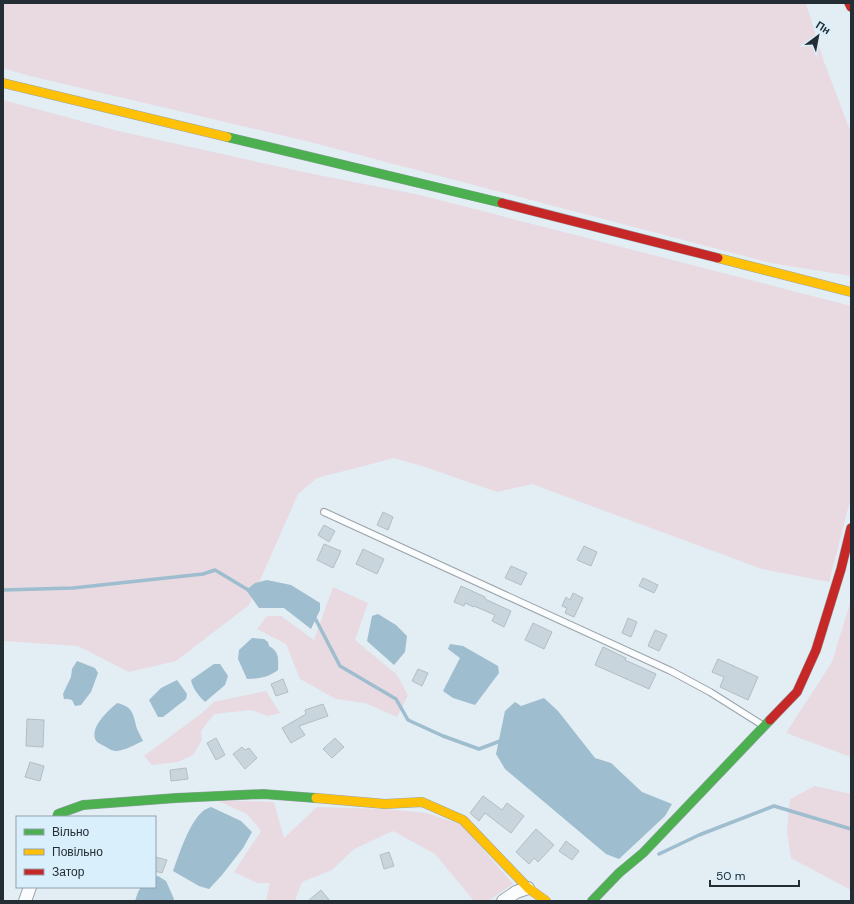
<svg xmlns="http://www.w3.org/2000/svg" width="854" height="904" font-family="'DM Sans',sans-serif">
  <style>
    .green { fill: #e9dae2 }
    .water { fill: #9ebdce }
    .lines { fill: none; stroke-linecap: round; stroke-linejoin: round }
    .stream { stroke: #9ebdce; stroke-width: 3.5 }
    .building { fill: #c9d5dd; stroke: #b3bdc2 }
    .lane-casing { stroke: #9aa3a9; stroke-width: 8 }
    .street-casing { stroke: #9aa3a9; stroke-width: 14 }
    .fast-casing { stroke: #9aa3a9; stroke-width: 10 }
    .slow-casing { stroke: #9aa3a9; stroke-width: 10 }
    .jam-casing { stroke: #9aa3a9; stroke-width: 10 }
    .lane { stroke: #fbfcfd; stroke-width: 6 }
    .street { stroke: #fbfcfd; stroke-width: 12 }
    .fast { stroke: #4caf50; stroke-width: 9 }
    .slow { stroke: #ffc107; stroke-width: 9 }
    .jam { stroke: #c62828; stroke-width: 9 }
  </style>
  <rect width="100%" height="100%" fill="#e2edf4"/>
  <g class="green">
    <polygon points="3,3 806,3 823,59 851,133 851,276 771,263 310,142 30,76 3,68"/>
    <polygon points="3,100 118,131 303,172 420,195 851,306 851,497 829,582 762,569 532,484 497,492 425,467 394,458 317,478 298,494 249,605 176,661 129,672 78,646 3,641"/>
    <polygon points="333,587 368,603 355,640 397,675 408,695 397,717 365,703 336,699 300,679 286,644 257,629 267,616 281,616 314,640"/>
    <polygon points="851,600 851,757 786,733 832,662"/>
    <polygon points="266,691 280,713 268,716 251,710 214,714 201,731 202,740 193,755 178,762 152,765 144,756 202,713 214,702"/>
    <polygon points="815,786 851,794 851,890 791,858 787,831 790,799"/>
    <polygon points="216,800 274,802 284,838 317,807 385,809 427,813 462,825 513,884 488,901 474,901 435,854 393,831 354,849 332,870 302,882 295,901 266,901 270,883 257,883 234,872 261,831 247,814"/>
  </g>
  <g class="water">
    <polygon points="267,580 291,585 320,603 320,610 311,629 284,608 259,608 246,590 255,583"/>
    <polygon points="378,614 396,625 407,636 405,652 394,665 367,641 372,616"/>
    <path d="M252,638l12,1 4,3 1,4c11,6 9,13 9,24 -9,7 -19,9 -31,9l-9,-20 1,-9z"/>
    <polygon points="450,644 463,646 498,666 499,673 475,705 453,698 443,691 460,658 448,649"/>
    <polygon points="77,661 95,668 98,673 91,692 81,705 75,706 72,700 68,699 64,699 63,694 71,677 72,669"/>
    <path d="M214,664h6l8,12 -3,9 -20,17c-7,-7 -12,-13 -14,-22z"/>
    <polygon points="177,680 187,694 186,699 163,717 158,717 149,700 161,688"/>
    <polygon points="544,698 558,711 595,758 611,763 642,792 672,804 665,816 619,859 606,854 505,769 496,754 505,711 515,702 521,706"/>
    <path d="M117,703c17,4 16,12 20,26 2,4 4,8 6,12 -7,3 -19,10 -27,10 -5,0 -9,-4 -14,-6 0,0 -5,-3 -5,-3 -10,-13 12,-32 20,-39z"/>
    <path d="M211,807l30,14 11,11 -9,16 -21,27 -13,14 -10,-3 -26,-15c6,-17 16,-48 30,-60 2,-2 6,-3 8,-4z"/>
    <polygon points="158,876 166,881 174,899 172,901 135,901 138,892 141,887 155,887 155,877"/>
  </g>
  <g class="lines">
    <g class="stream">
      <polyline points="3,590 73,588 203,574 215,570 250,591"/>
      <polyline points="313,618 316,620 340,666 396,699 408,720 443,736 479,749 503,740"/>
      <polyline points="659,854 699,835 774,806 851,829"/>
    </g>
  </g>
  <g class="building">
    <polygon points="383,512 393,517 388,530 377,525"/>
    <polygon points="324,525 335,531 329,542 318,535"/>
    <polygon points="324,544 341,551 333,568 317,560"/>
    <polygon points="584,546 597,552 591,566 577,560"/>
    <polygon points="363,549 384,559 377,574 356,564"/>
    <polygon points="511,566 527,573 521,585 505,578"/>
    <polygon points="643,578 658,585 654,593 639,586"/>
    <polygon points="461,586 485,597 485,599 511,611 504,627 492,621 495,615 474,606 474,607 465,603 464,606 454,602"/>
    <polygon points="573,593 583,598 574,617 565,613 567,608 562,606 566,597 570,600"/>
    <polygon points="628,618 637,622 631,637 622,633"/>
    <polygon points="533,623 552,632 544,649 525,640"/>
    <polygon points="655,630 667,635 659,651 648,646"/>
    <polygon points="603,647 626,658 625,660 656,674 649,689 595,665"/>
    <polygon points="718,659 758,677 748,700 720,687 724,677 712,672"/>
    <polygon points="418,669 428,673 422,686 412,681"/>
    <polygon points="283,679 288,692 276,696 271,684"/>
    <polygon points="323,704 328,716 299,726 305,735 291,743 282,728 306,714 305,710"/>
    <polygon points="27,719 44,720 43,747 26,746"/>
    <polygon points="216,738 225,755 216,760 207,743"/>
    <polygon points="335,738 344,747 332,758 323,749"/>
    <polygon points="242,747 245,750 249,748 257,758 245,769 233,754"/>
    <polygon points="30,762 44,766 40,781 25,777"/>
    <polygon points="186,768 188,779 171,781 170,770"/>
    <polygon points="483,796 502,810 507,803 524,816 511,833 485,813 479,821 470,813"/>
    <polygon points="536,829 554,845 538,862 534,858 529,864 516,852"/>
    <polygon points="566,841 579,851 572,860 559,851"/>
    <polygon points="389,852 394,866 384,869 380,855"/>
    <polygon points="155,857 167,860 162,873 155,871"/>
    <polygon points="321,890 330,901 308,901"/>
  </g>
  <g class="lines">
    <g class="lane-casing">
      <polyline id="lane" points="324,512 671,671 710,692 764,726"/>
    </g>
    <g class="street-casing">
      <g id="street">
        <polyline points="25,901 30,887"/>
        <polyline points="503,901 516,892 528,888"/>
      </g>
    </g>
    <g class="fast-casing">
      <g id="fast">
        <polyline points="227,137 502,203"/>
        <polyline points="57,817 58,814 83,805 176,798 263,794 316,798"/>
        <polyline points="592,901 619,873 643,853 770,720"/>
      </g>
    </g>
    <g class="slow-casing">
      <g id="slow">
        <polyline points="3,83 227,137"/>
        <polyline points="718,258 851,292"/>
        <polyline points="316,798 385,804 422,802 463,820 528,888 546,901"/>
      </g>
    </g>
    <g class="jam-casing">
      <g id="jam">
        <polyline points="849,3 851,7"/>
        <polyline points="502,203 718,258"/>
        <polyline points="770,720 797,692 816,650 841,569 851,528"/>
      </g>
    </g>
    <use href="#lane" class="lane"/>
    <use href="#street" class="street"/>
    <use href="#fast" class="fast"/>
    <use href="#slow" class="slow"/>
    <use href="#jam" class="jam"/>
  </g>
  <rect width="854" height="904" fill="none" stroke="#232d33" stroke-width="8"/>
  <rect x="16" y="816" width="140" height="72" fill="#daeffc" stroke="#91a1ac"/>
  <rect x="24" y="829" width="20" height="6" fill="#4caf50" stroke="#91a1ac"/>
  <text x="52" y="836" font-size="12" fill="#232d33">Вільно</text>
  <rect x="24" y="849" width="20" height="6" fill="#ffc107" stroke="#91a1ac"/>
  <text x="52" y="856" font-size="12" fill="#232d33">Повільно</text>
  <rect x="24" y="869" width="20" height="6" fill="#c62828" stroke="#91a1ac"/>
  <text x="52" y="876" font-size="12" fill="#232d33">Затор</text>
  <g transform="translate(818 36) rotate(32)" stroke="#daeffc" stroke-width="3" paint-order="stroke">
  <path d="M0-3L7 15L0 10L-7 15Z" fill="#232d33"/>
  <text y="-6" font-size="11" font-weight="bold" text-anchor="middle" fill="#232d33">Пн</text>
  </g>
  <path d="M710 880v6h89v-6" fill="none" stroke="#232d33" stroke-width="2"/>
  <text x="716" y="880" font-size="12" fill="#232d33" stroke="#daeffc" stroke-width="3" paint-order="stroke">50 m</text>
</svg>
